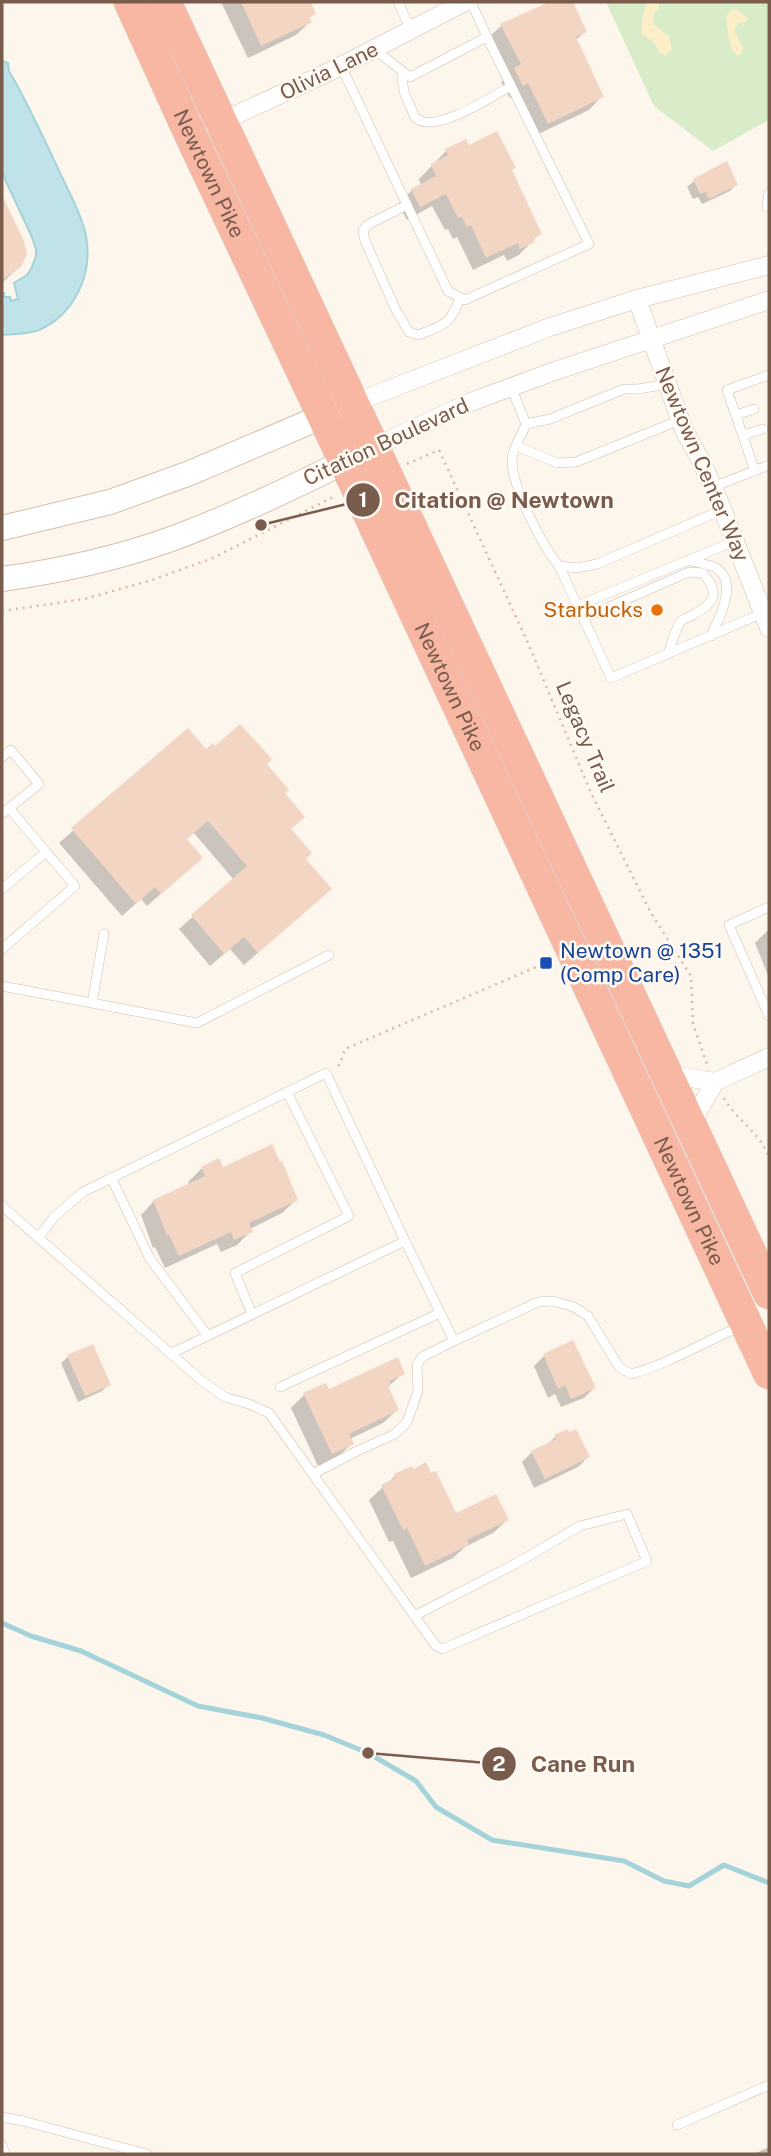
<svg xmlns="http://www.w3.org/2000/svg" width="771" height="2156" font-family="'Public Sans',sans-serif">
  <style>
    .green { fill: #d8ecc9 }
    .sand { fill: #fcefc7 }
    .water { fill: #bfe3e8; stroke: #a5d3da; stroke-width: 2 }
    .shadow { fill: #0003 }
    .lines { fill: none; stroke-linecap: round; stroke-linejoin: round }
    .stream { stroke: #a5d3da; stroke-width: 5 }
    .building { fill: #f3d5c3 }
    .lane-casing { stroke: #d1beb0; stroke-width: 10 }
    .street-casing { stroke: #d1beb0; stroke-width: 19 }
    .secondary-casing { stroke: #d6c0b0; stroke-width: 26 }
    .highway-casing { stroke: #dad1cd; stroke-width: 33 }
    .path { stroke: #d9b8a5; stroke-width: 2.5; stroke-dasharray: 2 5; stroke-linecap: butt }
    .lane { stroke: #fff; stroke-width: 9 }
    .street { stroke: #fff; stroke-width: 18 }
    .secondary { stroke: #fff; stroke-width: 24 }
    .highway { stroke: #f7b7a3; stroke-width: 32 }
    .food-dot { fill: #e8710a; stroke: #fffaf3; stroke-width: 2.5 }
    .transit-dot { fill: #1a4fb4; stroke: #fffaf3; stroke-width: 2.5 }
    .labels { text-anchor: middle; stroke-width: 5; stroke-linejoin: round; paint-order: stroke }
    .street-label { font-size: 21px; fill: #7a5c4d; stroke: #fffaf3 }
    .food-label { font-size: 21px; fill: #c56008; stroke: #fffaf3; text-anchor: end }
    .transit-label { font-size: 21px; fill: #164399; stroke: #fffaf3; text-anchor: start }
    .leader { fill: none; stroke: #7a5c4d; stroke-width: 2.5 }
    .callout-dot { fill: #7a5c4d; stroke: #fffaf3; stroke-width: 2.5 }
    .mark-label { font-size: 21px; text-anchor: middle; font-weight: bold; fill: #fff }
    .callout-label { font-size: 23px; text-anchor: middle; font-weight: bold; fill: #7a5c4d; stroke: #fffaf3; stroke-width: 5; stroke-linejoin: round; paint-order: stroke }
  </style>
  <rect width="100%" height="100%" fill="#fdf6ec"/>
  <polygon class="green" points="606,2 769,2 769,120 713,151 654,106"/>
  <g class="sand">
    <path d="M647,2l12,1v5l-5,5 -1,11 16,12 3,14 -7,6 -6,-4 -5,-10 -12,-7c-1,-12 1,-23 5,-33z"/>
    <path d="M736,9l12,9 -2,4 -7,1 -5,6 9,19 -1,5 -4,3c-12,-10 -9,-26 -12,-39l4,-6z"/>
  </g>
  <path class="water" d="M2,61l6,2 1,8c20,34 36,70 53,106 8,17 21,41 24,59 7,38 -11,78 -47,94 -11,4 -25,4 -37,5v-42h2v4h6l1,4 7,-2 -4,-16 13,-8 4,-6 5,-13v-7l-5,-14 -29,-62z"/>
  <g class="shadow">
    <polygon points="221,2 309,2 314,13 308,19 310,22 296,35 248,58"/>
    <polygon points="554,2 571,2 585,32 576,40 602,96 589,110 534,136 514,95 510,98 501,82 507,77 487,39 501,26"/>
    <polygon points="468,147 510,171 539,234 519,255 507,261 504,255 473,270 457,237 453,239 448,229 445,230 432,206 407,220 398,204 412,190 421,186 419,179 446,151"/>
    <polygon points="694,181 736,184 730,191 702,204 698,197 693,199 687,187"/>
    <polygon points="2,200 24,248 20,266 2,283"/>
    <polygon points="188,730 206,752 265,764 283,794 289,830 304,859 330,889 244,965 230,949 210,966 179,929 234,880 194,833 185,840 187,871 147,906 141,899 122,916 59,843"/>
    <polygon points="768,930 769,930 769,978 755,943"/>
    <polygon points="202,1168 222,1169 296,1200 282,1213 250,1229 251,1231 237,1245 221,1252 217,1244 165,1268 155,1247 153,1248 141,1215 154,1201 190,1185 188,1182"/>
    <polygon points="572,1342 594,1388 584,1398 561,1407 555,1394 548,1398 534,1366 544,1356"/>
    <polygon points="92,1346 108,1385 102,1391 78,1402 61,1363 68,1357"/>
    <polygon points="403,1373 387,1388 397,1410 383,1423 350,1439 352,1443 338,1457 318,1466 291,1408 304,1395 328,1392"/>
    <polygon points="555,1437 588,1457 578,1467 534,1488 522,1462 532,1452 547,1445"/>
    <polygon points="395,1476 455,1515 507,1520 493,1533 465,1547 453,1558 411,1578 393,1541 389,1542 369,1500"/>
    <polygon points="769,2147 769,2154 754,2154"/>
  </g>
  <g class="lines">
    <polyline class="stream" points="2,1623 31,1636 81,1651 198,1706 262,1718 324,1735 368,1753 416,1781 436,1807 492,1840 624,1861 664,1881 689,1886 724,1865 769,1883"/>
  </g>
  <g class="building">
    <polygon points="241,2 311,2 316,14 309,17 312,22 261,46"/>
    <polygon points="549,2 573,2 587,32 576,37 604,97 548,124 528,83 523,86 514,68 521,64 500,24"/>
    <polygon points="497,131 516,168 512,170 542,234 533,239 535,242 520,249 518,243 486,258 471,225 467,227 462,217 458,218 446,194 420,207 411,189 436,176 431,164 448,155 445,149 466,139 469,145"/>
    <polygon points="727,161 738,185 709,199 705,192 700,194 693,179"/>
    <polygon points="2,195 24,241 27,254 21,267 2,280"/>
    <polygon points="240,724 272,759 267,764 289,790 285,793 305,817 291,829 312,853 306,859 332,889 258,953 244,937 224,954 191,915 247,866 208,821 187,839 203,858 161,894 155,887 136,904 71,828 188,728 206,749 213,743 215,746"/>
    <polygon points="272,1144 280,1162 282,1161 298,1200 249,1223 253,1232 234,1240 231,1232 179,1256 169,1235 167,1235 153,1200 205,1176 201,1167 219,1158 223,1167"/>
    <polygon points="573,1340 596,1388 571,1399 565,1385 558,1389 543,1354"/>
    <polygon points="93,1344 111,1385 85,1396 67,1355"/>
    <polygon points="398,1357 405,1374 389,1381 391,1384 388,1386 399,1410 349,1434 354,1444 332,1454 303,1393 326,1383 329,1389"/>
    <polygon points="568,1429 569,1432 576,1429 590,1457 545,1479 531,1451 556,1439 554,1435"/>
    <polygon points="426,1462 431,1473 436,1471 456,1513 496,1494 509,1520 467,1540 469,1545 425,1566 407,1528 403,1530 381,1485 396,1478 394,1474 412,1466 414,1469"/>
  </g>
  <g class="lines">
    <g class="lane-casing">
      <g id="lane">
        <polyline points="398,2 411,30"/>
        <polyline points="374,49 410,77 487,37"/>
        <polyline points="341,66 448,291 465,300 589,244 487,37 471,2"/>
        <path d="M403,72c-2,12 2,25 8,36 2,4 2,8 5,10 18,17 77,-22 95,-32"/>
        <path d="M407,205l-40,20 -4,6 2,10 31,69 13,22 9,3c26,-10 32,-10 42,-37"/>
        <polyline points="767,207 769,193"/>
        <path d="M511,387l15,37c-4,11 -14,25 -14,36 0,28 30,85 47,106l18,2 20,-4 125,-54"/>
        <polyline points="736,415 754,409"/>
        <polyline points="526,424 550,419 624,389 638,389 667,384"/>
        <polyline points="743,435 763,429"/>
        <polyline points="517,446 557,463 576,462 680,420"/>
        <polyline points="755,471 727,390 769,375"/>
        <polyline points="713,487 769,465"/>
        <path d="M689,560c9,3 19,4 27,8 23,15 3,50 -5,68"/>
        <polyline points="559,566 611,678 763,613"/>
        <polyline points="577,606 735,541"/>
        <path d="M584,618l105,-46 14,1c19,22 10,31 -12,43 -4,2 -8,3 -10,5 -5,6 -10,25 -13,33"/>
        <polyline points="2,757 11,750 39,784 2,814"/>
        <polyline points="2,889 46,852"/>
        <polyline points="769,907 729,925 769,1016"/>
        <polyline points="2,949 75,886 9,808"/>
        <polyline points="2,986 197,1023 329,955"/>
        <polyline points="92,1003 104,934"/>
        <polyline points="111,1177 150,1259 208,1336"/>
        <polyline points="2,1206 202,1381 225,1397 249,1404 269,1413 436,1646 442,1649 647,1561 627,1514 580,1526 515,1564 414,1616"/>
        <polyline points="38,1238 54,1217 83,1192 326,1073 405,1241 172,1353"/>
        <path d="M405,1241l49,100 84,-39 15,-1 21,6 14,9 31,51 12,7c38,-10 74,-33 111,-48"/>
        <polyline points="252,1314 235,1273 349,1216 287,1092"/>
        <polyline points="280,1387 440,1313"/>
        <polyline points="313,1474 357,1451 395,1434 407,1422 418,1391 417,1365 422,1357 454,1341"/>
        <polyline points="2,2117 23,2121 147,2154"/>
        <polyline points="677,2125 769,2085"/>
        <polyline points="2,2145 5,2154"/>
      </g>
    </g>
    <g class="street-casing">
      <g id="street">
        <polyline points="214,125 331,71 465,2"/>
        <polyline points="637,299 684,430 702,463 719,501 769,628"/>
        <polyline points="354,403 550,327 637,299 769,265"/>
        <polyline points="374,447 471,402 549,373 769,300"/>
        <polyline points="667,1074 715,1082 769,1057"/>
        <polyline points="691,1123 715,1082"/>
      </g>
    </g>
    <g class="secondary-casing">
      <g id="secondary">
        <polyline points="2,528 110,502 190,473 354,403"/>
        <path d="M2,579c58,-8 117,-21 172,-41 64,-24 127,-54 187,-85"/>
      </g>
    </g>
    <g class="highway-casing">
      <g id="highway">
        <path id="s1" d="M130,2l61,134 154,326 424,911"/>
        <polyline points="165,2 769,1293"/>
      </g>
    </g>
    <g class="path">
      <polyline points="407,464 439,450 528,643 591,793 651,913 691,976 693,1024 707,1064"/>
      <polyline points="2,611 84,599 152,580 213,558 333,497"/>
      <polyline points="338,1066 340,1064 345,1049 550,961"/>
      <path d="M724,1098c12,22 38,36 45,60"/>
    </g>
    <use href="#lane" class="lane"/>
    <use href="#street" class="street"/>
    <use href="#secondary" class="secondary"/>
    <use href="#highway" class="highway"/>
  </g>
  <circle class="food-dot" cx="657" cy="610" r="7"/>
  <rect class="transit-dot" x="539" y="956" width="14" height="14" rx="3.5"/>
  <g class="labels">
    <g class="street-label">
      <text transform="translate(329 71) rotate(-26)" y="7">Olivia Lane</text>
      <text dy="7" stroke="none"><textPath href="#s1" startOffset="189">Newtown Pike</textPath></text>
      <text transform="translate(386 442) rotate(-25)" y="7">Citation Boulevard</text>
      <text transform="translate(702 464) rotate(67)" y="7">Newtown Center Way</text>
      <text dy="7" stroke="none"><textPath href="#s1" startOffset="756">Newtown Pike</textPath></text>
      <text transform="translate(585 737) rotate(67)" y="7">Legacy Trail</text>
      <text dy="7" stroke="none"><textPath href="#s1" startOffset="1323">Newtown Pike</textPath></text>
    </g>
    <g class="food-label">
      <text x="643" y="617">Starbucks</text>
    </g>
    <g class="transit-label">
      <text x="560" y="958">Newtown @ 1351<tspan x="560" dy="24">(Comp Care)</tspan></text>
    </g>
  </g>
  <path class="leader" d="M261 525L363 500M368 1753L499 1764"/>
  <g class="callout-dot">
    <circle cx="261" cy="525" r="7"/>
    <circle cx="368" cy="1753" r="7"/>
    <circle cx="363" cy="500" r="18"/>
    <circle cx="499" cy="1764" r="18"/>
  </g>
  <g class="mark-label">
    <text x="363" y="507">1</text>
    <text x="499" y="1771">2</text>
  </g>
  <g class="callout-label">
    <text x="504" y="508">Citation @ Newtown</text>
    <text x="583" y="1772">Cane Run</text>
  </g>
  <rect width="771" height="2156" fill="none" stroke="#7a5c4d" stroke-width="7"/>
</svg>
